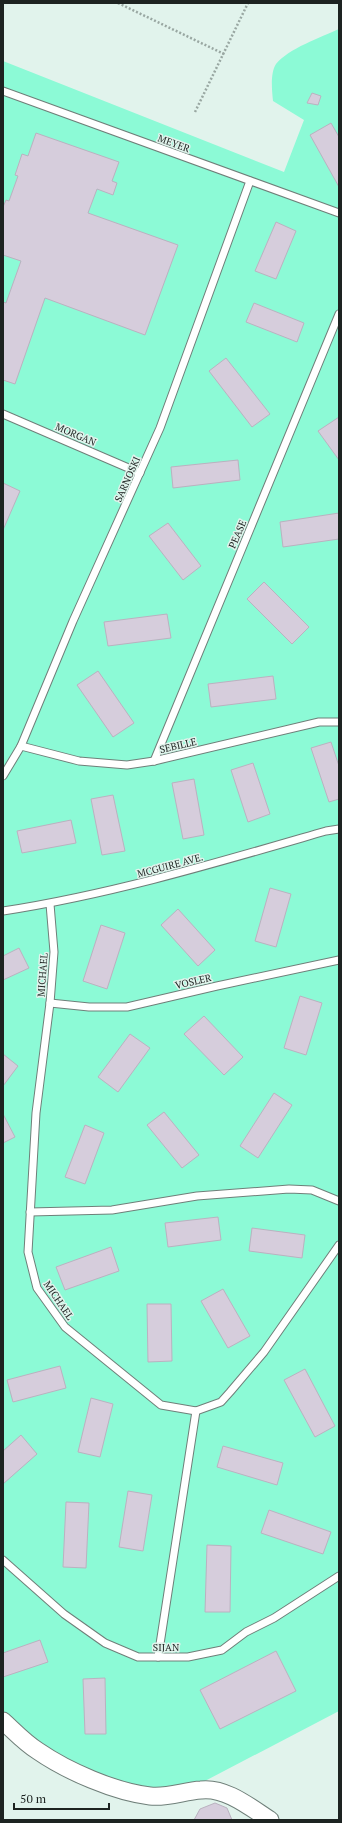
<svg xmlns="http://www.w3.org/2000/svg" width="342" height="1823" font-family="'PT Serif',serif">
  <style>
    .green { fill: #8cfad6 }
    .building { fill: #d6cddc; stroke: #bab2c0 }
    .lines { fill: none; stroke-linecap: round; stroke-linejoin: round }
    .service-casing { stroke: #6f7f79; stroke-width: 9 }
    .tertiary-casing { stroke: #6f7f79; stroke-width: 19 }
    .path { stroke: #99a7a2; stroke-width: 2.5; stroke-dasharray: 2 2; stroke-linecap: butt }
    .service { stroke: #fff; stroke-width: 7 }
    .tertiary { stroke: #fff; stroke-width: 17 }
    .labels { text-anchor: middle; stroke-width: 3; stroke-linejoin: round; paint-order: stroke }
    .street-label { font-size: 10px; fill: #1d2321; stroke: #e1f3ec }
  </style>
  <rect width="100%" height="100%" fill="#e1f3ec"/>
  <path class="green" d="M339,29v1682l-136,71 -51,15 -115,-46 -34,-30v-1660l281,111 20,-52 -31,-19c-1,-10 -3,-28 3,-37 12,-15 45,-27 63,-35z"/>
  <g class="building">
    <polygon points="312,93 321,96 318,105 307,103"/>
    <polygon points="331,123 339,137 339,187 310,135"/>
    <polygon points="36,133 119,162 112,181 117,183 113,195 97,189 88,213 178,245 145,335 45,298 15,384 3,380 3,302 6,303 21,261 3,255 3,207 6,200 9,201 18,176 15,175 22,154 28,156"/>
    <polygon points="276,222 296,231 276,279 255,271"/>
    <polygon points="254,303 304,323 297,342 246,322"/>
    <polygon points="226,358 270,414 252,427 209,371"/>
    <polygon points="339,417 339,460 318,431"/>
    <polygon points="238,460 240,480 173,488 171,467"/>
    <polygon points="3,483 20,491 3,530"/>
    <polygon points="339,513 339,539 283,547 280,522"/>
    <polygon points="168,523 201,566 183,580 149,536"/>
    <polygon points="264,582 309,627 292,644 247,599"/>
    <polygon points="167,614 171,638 108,646 104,622"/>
    <polygon points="98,671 134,723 113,737 77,685"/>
    <polygon points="273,676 276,699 211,707 208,684"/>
    <polygon points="331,742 339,766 339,799 329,802 311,748"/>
    <polygon points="253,763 270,814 248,822 231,770"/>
    <polygon points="194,779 204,835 183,839 172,783"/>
    <polygon points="113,795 125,851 102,855 91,799"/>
    <polygon points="71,820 76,843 22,853 17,831"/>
    <polygon points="270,888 291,894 276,947 255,941"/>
    <polygon points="178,909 215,950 198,966 161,925"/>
    <polygon points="101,925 125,933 107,989 83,981"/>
    <polygon points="19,948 29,968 3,980 3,956"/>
    <polygon points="300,996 322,1003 306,1055 284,1048"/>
    <polygon points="204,1016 243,1057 224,1075 184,1034"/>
    <polygon points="130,1034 150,1048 118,1092 98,1077"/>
    <polygon points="3,1054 18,1066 3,1086"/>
    <polygon points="274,1093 292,1105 258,1158 240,1146"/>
    <polygon points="164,1112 199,1155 182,1168 147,1125"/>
    <polygon points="3,1114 15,1137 3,1143"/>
    <polygon points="85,1125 104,1133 85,1184 65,1177"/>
    <polygon points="218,1217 221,1240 168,1247 165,1223"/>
    <polygon points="252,1228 305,1235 302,1258 249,1251"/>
    <polygon points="111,1247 119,1271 65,1290 56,1267"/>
    <polygon points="223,1289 250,1336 228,1348 201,1301"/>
    <polygon points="147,1304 171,1304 172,1361 148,1362"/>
    <polygon points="60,1366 66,1388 13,1402 7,1380"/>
    <polygon points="305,1369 335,1426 315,1437 284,1380"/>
    <polygon points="91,1398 113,1404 100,1457 78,1452"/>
    <polygon points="21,1435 37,1454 3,1484 3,1451"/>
    <polygon points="223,1446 283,1463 277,1485 217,1467"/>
    <polygon points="128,1491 152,1495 143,1551 119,1547"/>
    <polygon points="66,1502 89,1503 86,1568 63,1567"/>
    <polygon points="269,1510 331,1532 323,1554 261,1533"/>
    <polygon points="207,1545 231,1546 230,1612 205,1612"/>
    <polygon points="40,1640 48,1662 3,1677 3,1653"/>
    <polygon points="276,1651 296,1691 220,1729 200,1690"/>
    <polygon points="105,1678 106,1734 85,1734 83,1679"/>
    <polygon points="215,1803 227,1808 232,1820 194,1820 200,1809"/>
  </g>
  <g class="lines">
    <g class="service-casing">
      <g id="service">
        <polyline points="3,91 339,213"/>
        <polyline points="3,414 140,473"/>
        <polyline points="21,746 79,761 127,765 154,761 319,722 339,722"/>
        <polyline points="154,761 339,314"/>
        <polyline points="3,776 21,746 73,621 160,428 250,181"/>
        <polyline points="50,904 54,952 50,1003 36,1113 28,1252 37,1288 65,1327 161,1405 196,1411 221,1402 230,1392 264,1352 339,1245"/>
        <path d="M3,911c110,-17 216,-49 323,-80l13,-2"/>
        <polyline points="50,1003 89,1007 127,1007 217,986 339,960"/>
        <polyline points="30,1212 112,1210 197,1196 289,1189 312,1190 339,1201"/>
        <polyline points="3,1560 64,1614 105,1643 138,1657 188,1657 222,1650 246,1632 274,1618 339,1576"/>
        <polyline points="158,1657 196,1411"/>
      </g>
    </g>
    <g class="tertiary-casing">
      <path id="tertiary" d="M3,1721c11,10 22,22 35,30 29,20 77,41 112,45 18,2 34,-5 51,-6 25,-3 50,18 69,30"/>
    </g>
    <g class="path">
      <polyline points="118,3 224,54"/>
      <polyline points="195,112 248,3"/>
    </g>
    <use href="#service" class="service"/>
    <use href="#tertiary" class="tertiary"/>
  </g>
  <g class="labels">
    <g class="street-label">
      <text transform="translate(174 143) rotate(20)" y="4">MEYER</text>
      <text transform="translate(76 434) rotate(23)" y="4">MORGAN</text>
      <text transform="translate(127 479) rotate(-66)" y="4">SARNOSKI</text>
      <text transform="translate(237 534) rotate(-67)" y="4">PEASE</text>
      <text transform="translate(178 745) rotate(-13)" y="4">SEBILLE</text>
      <text transform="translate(170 865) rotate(-15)" y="4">MCGUIRE AVE.</text>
      <text transform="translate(42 975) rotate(-86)" y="4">MICHAEL</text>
      <text transform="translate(193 981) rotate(-13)" y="4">VOSLER</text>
      <text transform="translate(59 1300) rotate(56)" y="4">MICHAEL</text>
      <text x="166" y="1651">SIJAN</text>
    </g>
  </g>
  <rect width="342" height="1823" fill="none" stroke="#1d2321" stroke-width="8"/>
  <path d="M14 1803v6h95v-6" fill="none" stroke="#1d2321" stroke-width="2"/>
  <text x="20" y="1803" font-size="12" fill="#1d2321" stroke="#e1f3ec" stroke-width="3" paint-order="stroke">50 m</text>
</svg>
